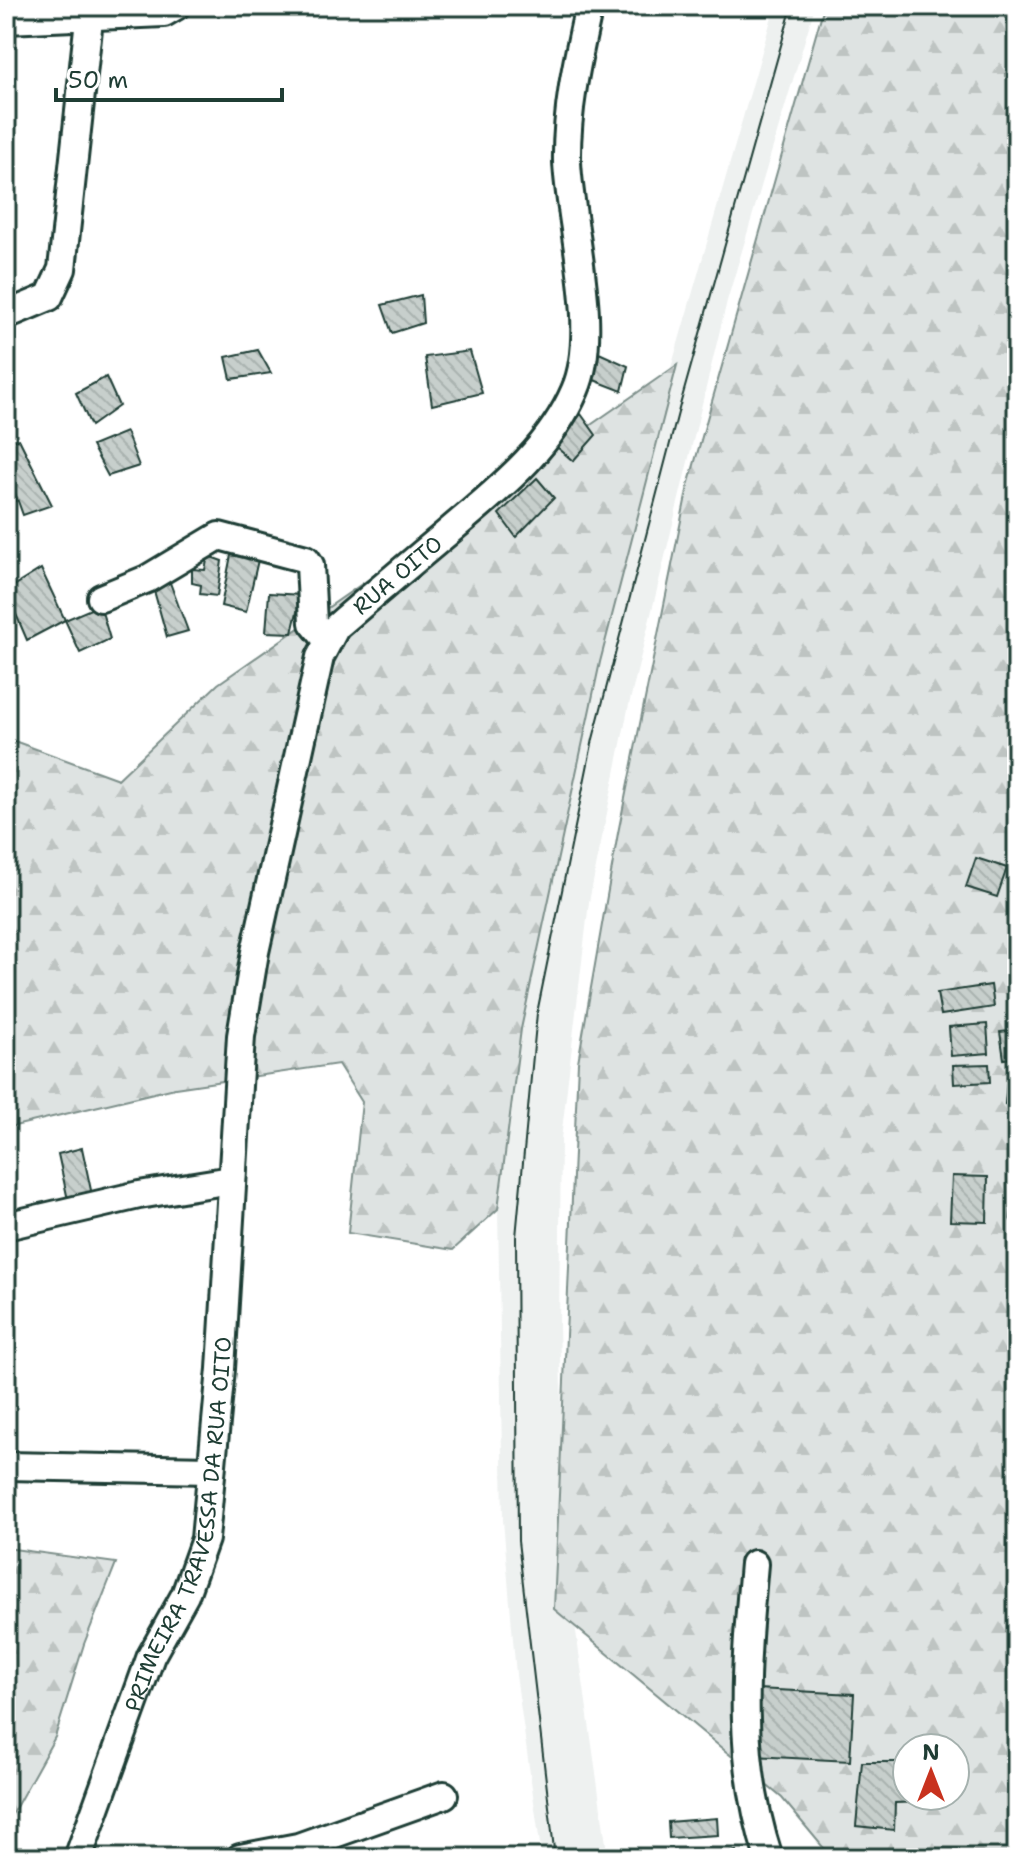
<svg xmlns="http://www.w3.org/2000/svg" width="1023" height="1864" font-family="'Shantell Sans',sans-serif">
  <style>
    .built { fill: #eef1f0 }
    .forest { fill: url(#forest-firs); stroke: #7e908b; stroke-width: 2; fill-rule: evenodd }
    .building { fill: url(#building-back-hatch); stroke: #1f3d34; stroke-width: 2 }
    .lines { fill: none; stroke-linecap: round; stroke-linejoin: round }
    .street-casing { stroke: #1f3d34; stroke-width: 32 }
    .street { stroke: #fff; stroke-width: 26 }
    .tram { stroke: #1f3d34; stroke-width: 2 }
    .labels { text-anchor: middle; stroke-width: 8; stroke-linejoin: round; paint-order: stroke }
    .street-label { font-size: 22px; fill: #1f3d34; stroke: #fff }
  </style>
  <defs>
    <pattern id="forest-firs" width="22" height="20" patternUnits="userSpaceOnUse" patternTransform="scale(2)"><rect width="22" height="20" fill="#dee3e2"/><path d="M5 1l3.5 6h-7zM16 11l3.5 6h-7z" fill="#bec4c2"/></pattern>
    <pattern id="building-back-hatch" width="6" height="6" patternUnits="userSpaceOnUse" patternTransform="scale(2)"><rect width="6" height="6" fill="#c7cfcc"/><path d="M-1 5l2 2M0 0l6 6M5-1l2 2" fill="none" stroke="#aab3b0"/></pattern>
  </defs>
  <rect width="100%" height="100%" fill="#fff"/>
  <filter id="ink" filterUnits="userSpaceOnUse"><feTurbulence type="fractalNoise" baseFrequency=".0125" numOctaves="2"/><feDisplacementMap in="SourceGraphic" scale="16" xChannelSelector="R" yChannelSelector="G"/><feConvolveMatrix kernelMatrix="1 2 1 2 8 2 1 2 1" color-interpolation-filters="sRGB"/></filter>
  <g filter="url(#ink)">
    <polygon class="built" points="775,6 815,6 727,301 628,709 589,902 561,1139 559,1327 567,1568 608,1858 542,1858 516,1675 503,1520 498,1209 521,1029 590,650"/>
    <g class="forest">
      <path d="M824,6h193v1133l-7,80 7,12v627h-185l-50,-60 -228,-189 24,-547 40,-229 70,-347zM907,1748h48v48h-48z"/>
      <polygon points="677,365 600,662 521,1029 498,1209 453,1250 348,1233 362,1102 338,1064 175,1088 6,1128 6,738 118,779 218,684"/>
      <polygon points="6,1548 116,1563 84,1644 55,1737 6,1825"/>
    </g>
    <g class="building">
      <polygon points="421,295 423,323 392,333 382,305"/>
      <polygon points="258,350 271,373 231,379 226,357"/>
      <polygon points="470,351 482,393 432,405 425,357"/>
      <polygon points="599,353 628,366 622,391 594,380"/>
      <polygon points="106,377 119,406 91,426 76,393"/>
      <polygon points="581,414 596,435 573,461 556,446"/>
      <polygon points="126,432 139,466 108,476 92,446"/>
      <polygon points="19,439 52,505 23,515 6,468 6,444"/>
      <polygon points="537,478 554,498 516,537 499,514"/>
      <polygon points="6,481 16,501 6,504"/>
      <polygon points="231,555 258,560 246,612 221,606"/>
      <polygon points="208,556 222,561 217,596 200,594 201,585 192,583 192,569 205,570"/>
      <polygon points="41,569 65,620 27,640 6,591"/>
      <polygon points="169,580 188,631 167,637 153,587"/>
      <polygon points="269,593 301,595 292,633 266,632"/>
      <polygon points="100,605 110,639 80,653 65,620"/>
      <polygon points="976,858 1007,868 997,897 966,887"/>
      <polygon points="991,985 994,1007 941,1015 937,993"/>
      <polygon points="987,1024 989,1053 951,1056 949,1027"/>
      <polygon points="1017,1030 1017,1057 1004,1059 1000,1032"/>
      <polygon points="989,1064 990,1082 954,1084 953,1065"/>
      <polygon points="1008,1071 1017,1072 1017,1105 1005,1104"/>
      <polygon points="82,1148 92,1195 68,1200 58,1154"/>
      <polygon points="952,1176 988,1177 987,1222 950,1221"/>
      <polygon points="757,1689 854,1694 850,1761 753,1756"/>
      <polygon points="862,1762 907,1762 907,1796 923,1796 924,1802 895,1803 894,1830 856,1826"/>
      <polygon points="717,1818 718,1835 669,1838 668,1822"/>
      <polygon points="736,1851 737,1858 703,1858"/>
    </g>
    <g class="lines">
      <g class="street-casing">
        <g id="street">
          <polyline points="6,20 164,13 176,6"/>
          <polyline points="6,315 49,297 62,269 89,19"/>
          <polyline points="101,598 147,579 219,536 306,559 310,565 313,623 327,640"/>
          <polyline points="6,1226 139,1195 231,1180"/>
          <polyline points="6,1466 211,1470"/>
          <path d="M754,1564c-9,102 -18,194 15,294"/>
          <path id="s1" d="M78,1858l73,-202 34,-61 20,-56 16,-170 20,-333 14,-84 65,-295 16,-30c37,-32 74,-63 111,-94 49,-42 102,-82 128,-143 26,-59 -5,-163 -8,-228 -1,-53 11,-105 22,-156"/>
          <polyline points="240,1858 298,1847 444,1795"/>
        </g>
      </g>
      <use href="#street" class="street"/>
      <polyline class="tram" points="555,1858 518,1541 516,1237 537,1013 593,739 680,405 792,6"/>
    </g>
  </g>
  <g class="labels">
    <g class="street-label">
      <text dy="8" stroke="none"><textPath href="#s1" startOffset="1350">RUA OITO</textPath></text>
      <text dy="8" stroke="none"><textPath href="#s1" startOffset="352">PRIMEIRA TRAVESSA DA RUA OITO</textPath></text>
    </g>
  </g>
  <rect width="1023" height="1864" fill="none" stroke="#fff" stroke-width="32"/>
  <rect x="16" y="16" width="991" height="1832" fill="none" stroke="#1f3d34" stroke-width="3" filter="url(#ink)"/>
  <g transform="translate(931 1772)"><circle r="38" fill="#ffffff" stroke="#a5b1ae" stroke-width="2"/>
  <path d="M0-6L14 30L0 20L-14 30Z" fill="#c8321e"/>
  <text y="-12" font-size="22" font-weight="bold" text-anchor="middle" fill="#1f3d34">N</text>
  </g>
  <path d="M56 88v12h226v-12" fill="none" stroke="#1f3d34" stroke-width="4"/>
  <text x="68" y="88" font-size="24" fill="#1f3d34" stroke="#ffffff" stroke-width="6" paint-order="stroke">50 m</text>
</svg>
